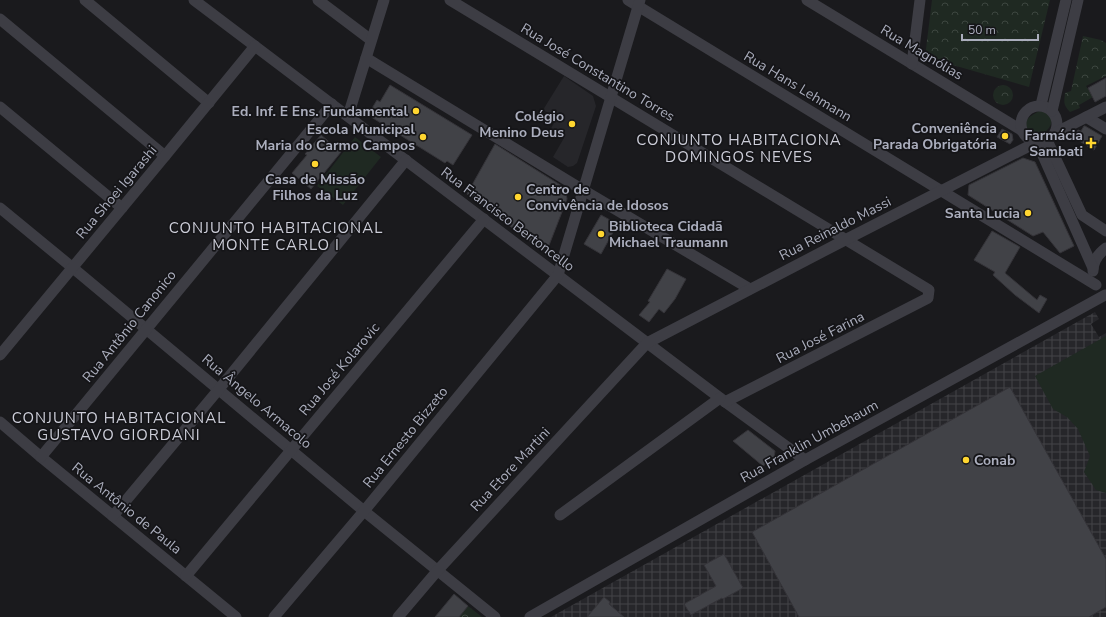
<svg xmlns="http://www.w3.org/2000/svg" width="1106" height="617" font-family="'Nunito Sans',sans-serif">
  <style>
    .built { fill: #26262a }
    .industrial { fill: url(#industrial-grid) }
    .grass { fill: #1f2922 }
    .park { fill: url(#park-crowns) }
    .building { fill: #414247; stroke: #353439 }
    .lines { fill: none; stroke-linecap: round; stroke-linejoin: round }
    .minor { stroke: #3d3d44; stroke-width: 11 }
    .poi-dot { fill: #ffd630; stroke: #151518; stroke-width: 1.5 }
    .labels { text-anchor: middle; stroke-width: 3.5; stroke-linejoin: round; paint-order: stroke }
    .street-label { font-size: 14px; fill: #abaebd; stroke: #151518 }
    .poi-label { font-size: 14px; font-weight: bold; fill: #abaebd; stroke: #151518; text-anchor: end }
    .neighbourhood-label { font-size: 15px; letter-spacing: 1px; fill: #cdced9; stroke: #151518 }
  </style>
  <defs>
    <pattern id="industrial-grid" width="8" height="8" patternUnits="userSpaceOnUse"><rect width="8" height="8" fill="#26262a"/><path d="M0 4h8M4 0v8" fill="none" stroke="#434347"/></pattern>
    <pattern id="park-crowns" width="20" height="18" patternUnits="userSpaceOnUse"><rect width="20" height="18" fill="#1f2922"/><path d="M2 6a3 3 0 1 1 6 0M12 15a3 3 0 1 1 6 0" fill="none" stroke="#3d4640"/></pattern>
  </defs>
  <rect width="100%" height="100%" fill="#1a1a1d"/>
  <polygon class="built" points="564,76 593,96 596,106 577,163 573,166 568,167 553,157 564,138 550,130 557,118 543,110"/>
  <polygon class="industrial" points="1095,312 1099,319 1091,324 1099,337 1106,333 1106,617 551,617"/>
  <g class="grass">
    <path d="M1039,111c21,0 14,24 -6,25l-7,-6c-3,-11 5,-14 13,-19z"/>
    <polygon points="355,137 381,157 343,205 317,186"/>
    <polygon points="1106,336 1106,493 1096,490 1084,472 1090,456 1078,429 1067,417 1053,409 1035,376"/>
  </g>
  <g class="park">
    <polygon points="932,0 1050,0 1029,87 925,57"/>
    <path d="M1083,36l18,4 5,3v33l-20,10 7,11 -14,8 1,3 -10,4c-7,-7 -6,-10 -5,-19l6,-2z"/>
    <circle cx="1003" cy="95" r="10"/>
    <polygon points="468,606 482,617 459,617"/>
  </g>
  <g class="building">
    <polygon points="1106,78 1106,96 1095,102 1088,88"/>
    <polygon points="390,85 472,135 453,165 447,161 445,163 368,115 377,100 380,102"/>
    <polygon points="1084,126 1085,126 1102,136 1094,150 1073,137 1078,130 1081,131"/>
    <polygon points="1002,129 1012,134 1013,140 1010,144 997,137"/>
    <polygon points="321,135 341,152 311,189 292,173 307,155 305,154"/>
    <polygon points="495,144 565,188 567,199 546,253 467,194"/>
    <polygon points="1023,158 1035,162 1074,246 1060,253 1043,232 1033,236 968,195 969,185"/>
    <polygon points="601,215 610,220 617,225 601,254 584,244"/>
    <polygon points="992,231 1020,247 1005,273 1037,300 1040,295 1047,299 1039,313 1015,295 993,275 995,272 974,260"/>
    <polygon points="667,269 686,279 675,299 664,313 659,309 649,322 639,315 650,302 648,301"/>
    <polygon points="1010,387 1106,559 1106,607 1089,617 799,617 752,532"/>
    <polygon points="748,430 775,451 774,458 763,466 733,441"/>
    <polygon points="724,554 743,588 723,599 722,598 691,615 684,604 716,586 704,565"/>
    <polygon points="454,594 468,606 459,617 435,617"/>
    <polygon points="604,597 610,602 609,604 624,617 587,617"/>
  </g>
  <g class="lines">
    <g class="minor">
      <polyline points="85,0 209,103"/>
      <polyline points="194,0 720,398 805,460"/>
      <polyline points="318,0 371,40"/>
      <polyline points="450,0 929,290 928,298 725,402"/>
      <polyline points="628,0 1096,285"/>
      <polyline points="807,0 1021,130"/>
      <polyline points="0,19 165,156"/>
      <polyline points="366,58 583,190 750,289"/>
      <polyline points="912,64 920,0"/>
      <polyline points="1041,105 1066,0"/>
      <circle cx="1039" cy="124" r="18"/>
      <polyline points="0,107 122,208"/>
      <polyline points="1052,111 1078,0"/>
      <polyline points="348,116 384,0"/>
      <polyline points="1086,117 1106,129"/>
      <polyline points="1055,133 1106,107"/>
      <polyline points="1047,140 1082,215 1106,231"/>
      <polyline points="0,208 73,268 364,511 495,617"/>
      <path d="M1093,271c0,-10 5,-17 13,-23"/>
      <polyline points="0,355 165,156 255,46"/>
      <polyline points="0,422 41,457 236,617"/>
      <polyline points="41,457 332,104"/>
      <polyline points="560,515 720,398"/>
      <polyline points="113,516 219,389 406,160"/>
      <polyline points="186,576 292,449 484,219"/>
      <polyline points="274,617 364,511 558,275 611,97 640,0"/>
      <polyline points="398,617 438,570 647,343 845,240 1037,142 1093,268"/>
      <polyline points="530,617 805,460 1105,295"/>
    </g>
  </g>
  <g class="poi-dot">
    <circle cx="416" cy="111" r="4"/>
    <circle cx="572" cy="124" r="4"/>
    <circle cx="1005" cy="136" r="4"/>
    <circle cx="423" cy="137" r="4"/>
    <path d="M1089 137h4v4h4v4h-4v4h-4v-4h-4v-4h4z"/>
    <circle cx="315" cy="164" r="4"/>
    <circle cx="518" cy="197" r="4"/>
    <circle cx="1028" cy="213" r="4"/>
    <circle cx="601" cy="234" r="4"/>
    <circle cx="966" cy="460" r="4"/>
  </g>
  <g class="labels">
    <g class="street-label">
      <text transform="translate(922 52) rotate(31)" y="5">Rua Magnólias</text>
      <text transform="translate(598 72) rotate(31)" y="5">Rua José Constantino Torres</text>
      <text transform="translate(798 86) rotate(31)" y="5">Rua Hans Lehmann</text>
      <text transform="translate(116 192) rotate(-50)" y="5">Rua Shoei Igarashi</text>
      <text transform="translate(508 219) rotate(37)" y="5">Rua Francisco Bertoncello</text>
      <text transform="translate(835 228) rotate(-27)" y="5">Rua Reinaldo Massi</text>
      <text transform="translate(129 326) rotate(-51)" y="5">Rua Antônio Canonico</text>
      <text transform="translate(820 337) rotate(-27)" y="5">Rua José Farina</text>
      <text transform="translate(339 369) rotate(-50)" y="5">Rua José Kolarovic</text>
      <text transform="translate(257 401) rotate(40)" y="5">Rua Ângelo Armacolo</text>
      <text transform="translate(405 437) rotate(-51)" y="5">Rua Ernesto Bizzeto</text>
      <text transform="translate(809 441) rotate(-29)" y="5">Rua Franklin Umbehaum</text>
      <text transform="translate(510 469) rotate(-47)" y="5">Rua Etore Martini</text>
      <text transform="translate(127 508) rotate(39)" y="5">Rua Antônio de Paula</text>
    </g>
    <g class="poi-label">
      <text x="408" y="116">Ed. Inf. E Ens. Fundamental</text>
      <text x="564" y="121">Colégio<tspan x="564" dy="16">Menino Deus</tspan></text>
      <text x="997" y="133">Conveniência<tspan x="997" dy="16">Parada Obrigatória</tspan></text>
      <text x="415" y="134">Escola Municipal<tspan x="415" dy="16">Maria do Carmo Campos</tspan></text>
      <text x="1083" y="140">Farmácia<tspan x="1083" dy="16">Sambati</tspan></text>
      <text x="315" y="184" text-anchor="middle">Casa de Missão<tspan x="315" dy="16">Filhos da Luz</tspan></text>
      <text x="526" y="194" text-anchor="start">Centro de<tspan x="526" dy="16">Convivência de Idosos</tspan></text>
      <text x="1020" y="218">Santa Lucia</text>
      <text x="609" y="231" text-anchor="start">Biblioteca Cidadã<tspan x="609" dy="16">Michael Traumann</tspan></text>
      <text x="974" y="465" text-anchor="start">Conab</text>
    </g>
    <g class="neighbourhood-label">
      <text x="739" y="145">CONJUNTO HABITACIONA<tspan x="739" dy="17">DOMINGOS NEVES</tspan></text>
      <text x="276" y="233">CONJUNTO HABITACIONAL<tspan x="276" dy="17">MONTE CARLO I</tspan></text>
      <text x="119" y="423">CONJUNTO HABITACIONAL<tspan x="119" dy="17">GUSTAVO GIORDANI</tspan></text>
    </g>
  </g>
  <path d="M962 34v6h76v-6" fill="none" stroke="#abaebd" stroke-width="2"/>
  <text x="968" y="34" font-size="12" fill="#abaebd" stroke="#151518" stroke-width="3" paint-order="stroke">50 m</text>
</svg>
